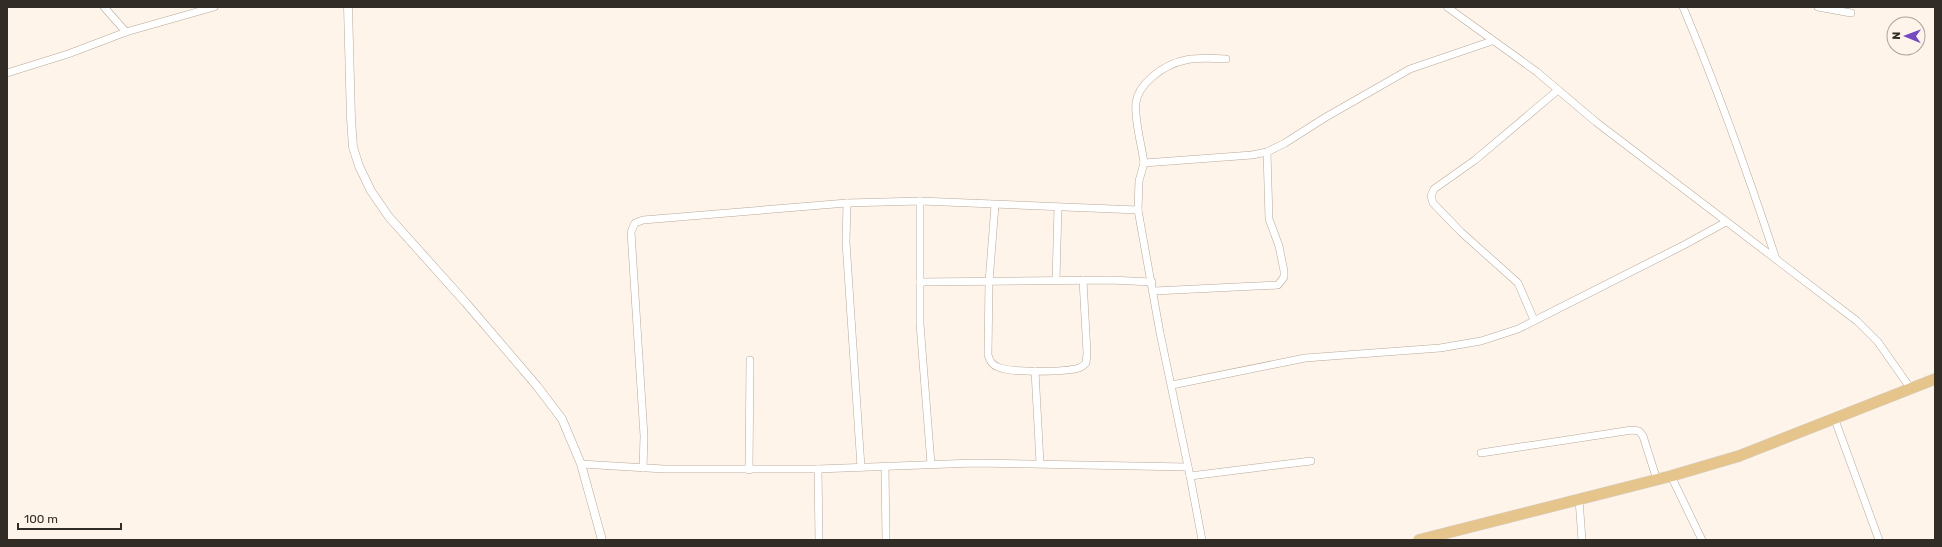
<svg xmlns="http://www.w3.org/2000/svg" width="1942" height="547" font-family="Rubik,sans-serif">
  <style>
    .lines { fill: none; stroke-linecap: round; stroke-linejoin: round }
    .minor-casing { stroke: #b8a999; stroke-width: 8 }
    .tertiary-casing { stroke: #b8a999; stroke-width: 9 }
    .primary-casing { stroke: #d6d5d4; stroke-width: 12 }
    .minor { stroke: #fff; stroke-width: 7 }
    .tertiary { stroke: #fff; stroke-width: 8 }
    .primary { stroke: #e5c58c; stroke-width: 11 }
  </style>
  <rect width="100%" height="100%" fill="#fef4ea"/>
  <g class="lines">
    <g class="minor-casing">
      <g id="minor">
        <polyline points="104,7 126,32"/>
        <polyline points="1447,7 1537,72 1596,122 1857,321 1878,342 1911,389"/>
        <path d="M1683,7c35,83 65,167 93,252"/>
        <polyline points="1818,7 1851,13"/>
        <polyline points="7,73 68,54 126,32 214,7"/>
        <path d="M1144,163c-2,-17 -10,-43 -8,-60 1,-11 8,-19 16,-26 23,-20 45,-20 74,-18"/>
        <polyline points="920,201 920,324 931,464"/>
        <polyline points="847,203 846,242 861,467"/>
        <path d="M995,205l-6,77 -1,73c2,6 4,10 10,12 12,6 68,5 81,1 3,-1 5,-3 7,-5l1,-10 -4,-73"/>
        <polyline points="1056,280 1058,208"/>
        <polyline points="920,282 1110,280 1152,282"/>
        <polyline points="1154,291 1278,285 1284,277 1284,271 1279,246 1269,219 1267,152"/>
        <polyline points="1534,320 1518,283 1461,232 1433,203 1431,196 1434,189 1475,160 1558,90"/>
        <polyline points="1035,371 1040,463"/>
        <polyline points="1172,385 1305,358 1440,348 1481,341 1518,329 1684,245 1726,222"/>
        <polyline points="1835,420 1879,540"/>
        <polyline points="1481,453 1632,430 1639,431 1643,436 1657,480"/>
        <polyline points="581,464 664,469 818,469 974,463 1188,467"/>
        <polyline points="885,467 886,540"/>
        <polyline points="643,468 644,436 631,232 635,223 643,220 847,203 920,201 1138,210"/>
        <polyline points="818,469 819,540"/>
        <polyline points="749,470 750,360"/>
        <polyline points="1190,476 1311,461"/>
        <polyline points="1671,476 1702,540"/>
        <polyline points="1579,499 1582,540"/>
        <polyline points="1202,540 1190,476 1160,333 1138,210 1139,181 1144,163 1252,155 1267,152 1285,143 1326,117 1410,69 1492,41"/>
      </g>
    </g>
    <g class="tertiary-casing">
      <polyline id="tertiary" points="348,7 351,119 353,147 359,166 371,191 389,217 466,303 537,386 562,419 581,464 602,540"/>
    </g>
    <g class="primary-casing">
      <polyline id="primary" points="1419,540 1671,476 1739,456 1935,379"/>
    </g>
    <use href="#minor" class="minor"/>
    <use href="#tertiary" class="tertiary"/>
    <use href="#primary" class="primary"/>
  </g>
  <rect width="1942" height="547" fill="none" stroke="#322c26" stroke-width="16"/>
  <g transform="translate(1906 36) rotate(271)"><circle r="19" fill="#fef4ea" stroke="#aca49c"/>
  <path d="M0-3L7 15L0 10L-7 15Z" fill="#7549c2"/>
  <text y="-6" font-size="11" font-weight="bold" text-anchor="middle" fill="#322c26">N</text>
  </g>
  <path d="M18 523v6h103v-6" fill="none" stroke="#322c26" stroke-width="2"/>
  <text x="24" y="523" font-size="12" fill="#322c26" stroke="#fef4ea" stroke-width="3" paint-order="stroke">100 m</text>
</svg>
